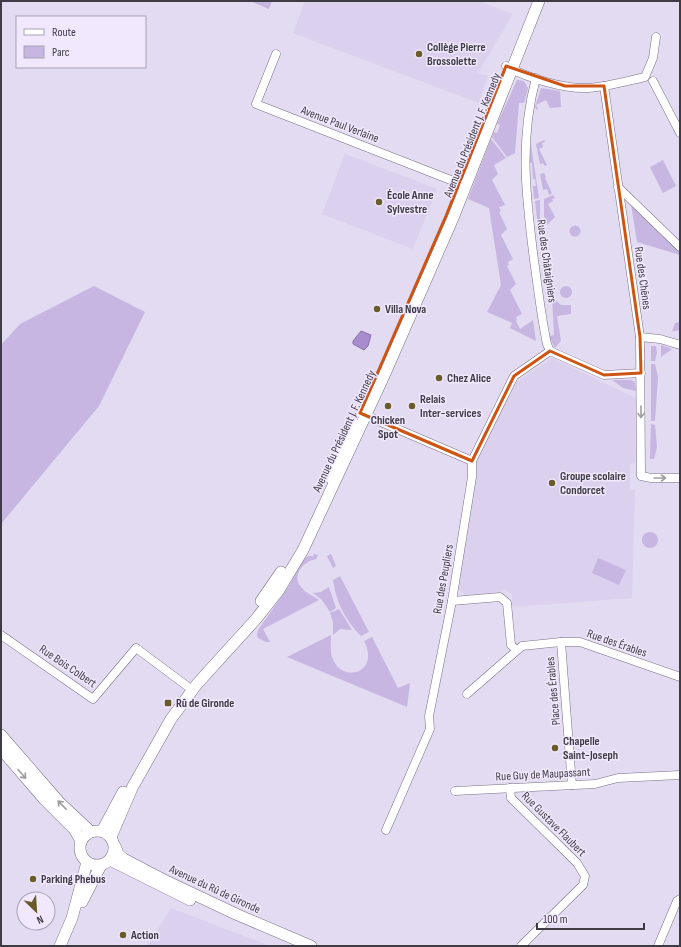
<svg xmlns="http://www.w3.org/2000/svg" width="681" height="947" font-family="'Sofia Sans Condensed',sans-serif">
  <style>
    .built { fill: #dbd0ed }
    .green { fill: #c7b5e2 }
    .water { fill: #a98cd0; stroke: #8974a6 }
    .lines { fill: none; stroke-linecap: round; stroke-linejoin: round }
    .street-casing { stroke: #787083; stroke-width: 9 }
    .secondary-casing { stroke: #787083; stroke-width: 12 }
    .street { stroke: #fff; stroke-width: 8 }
    .secondary { stroke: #fff; stroke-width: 11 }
    .oneway { stroke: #9e9da2 }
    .marked { fill: none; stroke: #ce5414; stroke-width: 3; stroke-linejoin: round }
    .poi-dot { fill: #6a5c29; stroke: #f1e8fe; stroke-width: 1.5 }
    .labels { text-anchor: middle; stroke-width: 3; stroke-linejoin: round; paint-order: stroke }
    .poi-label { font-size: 12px; font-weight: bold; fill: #3e3b44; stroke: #f1e8fe; text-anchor: start }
    .street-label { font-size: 12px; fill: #3e3b44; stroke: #f1e8fe }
  </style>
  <rect width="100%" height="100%" fill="#e3dbf1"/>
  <g class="built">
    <polygon points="305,1 478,1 513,14 478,73 488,76 479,103 293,33"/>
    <polygon points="345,154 437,189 413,249 322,214"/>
    <polygon points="552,358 636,398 635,463 630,464 630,490 635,490 632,598 512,607 512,594 504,589 498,594 466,596 458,588 477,461 515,383"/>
    <polygon points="171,908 270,946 147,946"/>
  </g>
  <g class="green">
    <polygon points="250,1 272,1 269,9"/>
    <polygon points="517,80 524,81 528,88 524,103 519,103 515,153 507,157 492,137 494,132 497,133 500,125 497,124"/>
    <polygon points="541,88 560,91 561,107 550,108 546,100 536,105 538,109 537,110 535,107"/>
    <polygon points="491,139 506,158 494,165 498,174 492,180 505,205 499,207 501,211 499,212 507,229 501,235 513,259 508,262 509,265 507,266 516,284 510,290 522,314 516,317 517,320 516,321 520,329 533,320 536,341 510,328 512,323 487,312 501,285 489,208 468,199"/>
    <polygon points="544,140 545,142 542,143 543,147 539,149 547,165 545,166 543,163 540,164 536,144"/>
    <polygon points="531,144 531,145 539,198 534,199 533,186 536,186 535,179 533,179 532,163 527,163 529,161"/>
    <polygon points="663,160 676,186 663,193 650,167"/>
    <polygon points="544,173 546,177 545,178 552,193 549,195 547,189 543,190 540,174"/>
    <polygon points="553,195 555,198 552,199 553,201 548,204 555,217 547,225 544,216 544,199"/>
    <polygon points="540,200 540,217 543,228 538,228 535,201"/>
    <polygon points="631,204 680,251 680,255 637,242"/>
    <circle cx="575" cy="231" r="5.5"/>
    <circle cx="566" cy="292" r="6"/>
    <polygon points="94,286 145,312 99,406 1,524 1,345 20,324"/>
    <polygon points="552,297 561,305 571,305 571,314 557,316 561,341 555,348 549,336 554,335"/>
    <polygon points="680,322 680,330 670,332 672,332 675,323"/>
    <polygon points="661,345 672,349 661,357"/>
    <polygon points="651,346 656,346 657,353 655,361 651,361"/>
    <polygon points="651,364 655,364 658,377 655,421 651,421"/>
    <polygon points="612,380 632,380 635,383 636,391 623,388"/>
    <polygon points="651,424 655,425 657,447 654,459 650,459"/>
    <circle cx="650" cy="540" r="8"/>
    <path d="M314,554l4,1 -2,4c-12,2 -25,16 -15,28 4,6 13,9 18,13l-56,29 7,13h-4l-8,-4 -1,-3 1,-5 31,-44 15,-27 4,-3h5z"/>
    <polygon points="331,554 336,566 333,568 327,556"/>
    <polygon points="598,558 626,570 619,585 592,573"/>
    <path d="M340,576l29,56 -8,4c-16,-16 -25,-34 -28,-56z"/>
    <polygon points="329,587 336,608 330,612 322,600 313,593 321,592"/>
    <polygon points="339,609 352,630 340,629 333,635 333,622 330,613"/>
    <path d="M331,635c0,7 -1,15 1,22 9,28 49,16 32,-16l8,-4 26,51 12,-5 -3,24 -120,-50z"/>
  </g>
  <polygon class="water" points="361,331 371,335 368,346 364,350 353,344 353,341"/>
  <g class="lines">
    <g class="street-casing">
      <g id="street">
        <polyline points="276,54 256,104 466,186"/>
        <path d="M506,66c21,12 58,23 81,22 19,-1 40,-7 58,-11l8,-19 3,-21"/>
        <path d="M536,78c-17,63 -10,119 -2,182 4,28 7,56 13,84l3,7 54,24 37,-2"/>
        <polyline points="653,81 680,133"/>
        <polyline points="604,86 640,337 641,476 651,478 680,478"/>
        <polyline points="618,187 680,247"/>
        <polyline points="640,337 660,339 680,345"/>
        <polyline points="360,413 472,461"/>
        <polyline points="452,601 500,597 507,603 511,645 516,650"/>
        <polyline points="1,635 93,699 136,648 187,686"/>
        <polyline points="561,642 572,785"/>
        <polyline points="467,694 522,646 561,642 580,642 680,677"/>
        <polyline points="510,788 511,798 577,863 585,876 583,885 521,946"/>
        <polyline points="455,791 595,784 618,778 680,775"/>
        <polyline points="386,830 430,729 429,716 452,601 472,477 472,461 514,376 550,351"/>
        <polyline points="658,946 677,901 680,899"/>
      </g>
    </g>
    <g class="secondary-casing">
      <g id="secondary">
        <polyline points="329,477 354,424"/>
        <polyline points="261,601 281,572"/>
        <polyline points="1,735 60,803 91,832"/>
        <polyline points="1,749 44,799 74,829 81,841"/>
        <circle cx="97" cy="848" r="17"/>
        <polyline points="102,831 123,792"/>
        <polyline points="111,837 132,788 171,719 197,684 256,619 279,590 303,550 383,378 453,218 539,1"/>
        <polyline points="115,846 118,854 124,859 168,882 238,915 311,946"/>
        <polyline points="110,860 190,900"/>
        <polyline points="82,902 101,865"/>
        <polyline points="60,946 72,918 87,862"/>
      </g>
    </g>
    <use href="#street" class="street"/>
    <use href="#secondary" class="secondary"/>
  </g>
  <defs><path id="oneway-shaft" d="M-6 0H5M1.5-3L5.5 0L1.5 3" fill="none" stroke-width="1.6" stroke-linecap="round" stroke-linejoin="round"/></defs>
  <g class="oneway">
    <use href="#oneway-shaft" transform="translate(641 412) rotate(90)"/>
    <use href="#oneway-shaft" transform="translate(660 478)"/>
    <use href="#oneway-shaft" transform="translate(22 774) rotate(49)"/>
    <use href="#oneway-shaft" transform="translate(62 805) rotate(-134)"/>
  </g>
  <path class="marked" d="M506,66l59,20h39l36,251 1,36 -37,2 -54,-24 -36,25 -42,85 -112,-48 86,-197z"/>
  <g class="poi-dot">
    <circle cx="419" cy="54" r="4"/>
    <circle cx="379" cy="202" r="4"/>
    <circle cx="377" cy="309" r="4"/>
    <circle cx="439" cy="378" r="4"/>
    <circle cx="388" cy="406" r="4"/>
    <circle cx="412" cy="406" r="4"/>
    <circle cx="552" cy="483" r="4"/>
    <rect x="164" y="699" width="8" height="8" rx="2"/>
    <circle cx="555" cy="748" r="4"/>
    <circle cx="33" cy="879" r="4"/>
    <circle cx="123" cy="935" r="4"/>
  </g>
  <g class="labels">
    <g class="poi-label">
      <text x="427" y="51">Collège Pierre<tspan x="427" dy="14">Brossolette</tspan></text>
      <text x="387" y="199">École Anne<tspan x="387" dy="14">Sylvestre</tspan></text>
      <text x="385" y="313">Villa Nova</text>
      <text x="447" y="382">Chez Alice</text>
      <text x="420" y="403">Relais<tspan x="420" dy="14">Inter-services</tspan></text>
      <text x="388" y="424" text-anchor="middle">Chicken<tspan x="388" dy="14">Spot</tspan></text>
      <text x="560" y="480">Groupe scolaire<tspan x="560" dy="14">Condorcet</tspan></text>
      <text x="176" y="707">Rû de Gironde</text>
      <text x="563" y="745">Chapelle<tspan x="563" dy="14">Saint-Joseph</tspan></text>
      <text x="41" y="883">Parking Phebus</text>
      <text x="131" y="939">Action</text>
    </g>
    <g class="street-label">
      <text transform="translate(340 124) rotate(21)" y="4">Avenue Paul Verlaine</text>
      <text transform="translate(472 135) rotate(-68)" y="4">Avenue du Président J. F. Kennedy</text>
      <text transform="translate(547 261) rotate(82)" y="4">Rue des Châtaigniers</text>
      <text transform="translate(643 278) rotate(82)" y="4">Rue des Chênes</text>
      <text transform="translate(344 431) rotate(-65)" y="4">Avenue du Président J. F. Kennedy</text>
      <text transform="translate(443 579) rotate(-80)" y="4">Rue des Peupliers</text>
      <text transform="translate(617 643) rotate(19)" y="4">Rue des Érables</text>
      <text transform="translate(68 666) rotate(34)" y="4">Rue Bois Colbert</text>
      <text transform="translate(553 691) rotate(-95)" y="4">Place des Érables</text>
      <text transform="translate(543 774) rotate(-3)" y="4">Rue Guy de Maupassant</text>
      <text transform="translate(554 824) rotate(45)" y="4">Rue Gustave Flaubert</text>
      <text transform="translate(215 889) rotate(25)" y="4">Avenue du Rû de Gironde</text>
    </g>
  </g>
  <rect width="681" height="947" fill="none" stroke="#3e3b44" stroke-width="4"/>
  <rect x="16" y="16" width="130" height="52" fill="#f1e8fe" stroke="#a9a3b4"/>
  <rect x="24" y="29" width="20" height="6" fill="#ffffff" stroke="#a9a3b4"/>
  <text x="52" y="36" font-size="12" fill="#3e3b44">Route</text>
  <rect x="24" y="46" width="20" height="12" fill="#c7b5e2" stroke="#a9a3b4"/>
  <text x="52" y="56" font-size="12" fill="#3e3b44">Parc</text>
  <g transform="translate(36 911) rotate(155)"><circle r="19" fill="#f1e8fe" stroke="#a9a3b4"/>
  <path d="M0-3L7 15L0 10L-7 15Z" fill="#6a5c29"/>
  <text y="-6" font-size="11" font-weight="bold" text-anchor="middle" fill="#3e3b44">N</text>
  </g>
  <path d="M537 923v6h107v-6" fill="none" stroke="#3e3b44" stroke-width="2"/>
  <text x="543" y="923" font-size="12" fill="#3e3b44" stroke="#f1e8fe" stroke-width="3" paint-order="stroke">100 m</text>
</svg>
